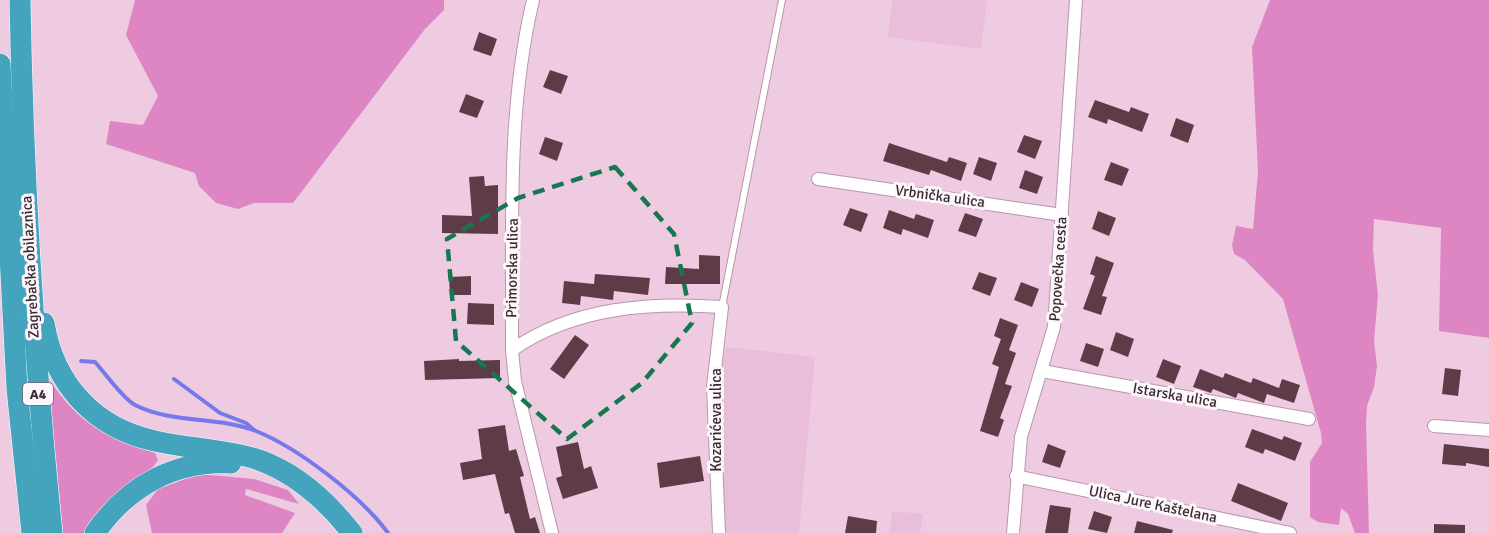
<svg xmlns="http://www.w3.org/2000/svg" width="1489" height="533" font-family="Signika,sans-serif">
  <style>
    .built { fill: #e8beda }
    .green { fill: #de86c3 }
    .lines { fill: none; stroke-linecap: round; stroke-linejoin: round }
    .stream { stroke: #7579ea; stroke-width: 4 }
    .building { fill: #5e3c47 }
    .service-casing { stroke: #b896ac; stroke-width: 8 }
    .minor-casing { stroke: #b896ac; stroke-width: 14 }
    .motorway-casing { stroke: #fff; stroke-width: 22 }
    .service { stroke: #fff; stroke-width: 6 }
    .minor { stroke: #fff; stroke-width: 12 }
    .motorway { stroke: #44a4be; stroke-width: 21 }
    .marked { fill: none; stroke: #17774e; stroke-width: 4.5; stroke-dasharray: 12 8; stroke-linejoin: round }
    .labels { text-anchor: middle; stroke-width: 6; stroke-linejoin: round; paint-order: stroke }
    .shield { fill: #fdf6fb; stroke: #746870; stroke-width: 1.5 }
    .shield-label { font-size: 14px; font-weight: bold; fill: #392b34 }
    .street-label { font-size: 15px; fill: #392b34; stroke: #fdf6fb }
  </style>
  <rect width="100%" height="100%" fill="#efcbe2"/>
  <g class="built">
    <polygon points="892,0 987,0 981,49 888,37"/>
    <polygon points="726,347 815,357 799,533 726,533 718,383"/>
    <polygon points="892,511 923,514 920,533 890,533"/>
  </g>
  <g class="green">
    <polygon points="135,0 444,0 444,10 425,29 293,203 254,203 238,209 216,203 199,186 195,173 106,144 110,121 143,125 158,96 126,35"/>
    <polygon points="1270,0 1489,0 1489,338 1439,331 1441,228 1374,219 1373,250 1378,295 1374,341 1377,366 1374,387 1367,406 1366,423 1369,533 1355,533 1348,514 1341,508 1339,525 1318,522 1310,517 1310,462 1322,443 1321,433 1283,299 1245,260 1234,254 1232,245 1236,226 1253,229 1258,172 1252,47"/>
    <path d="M48,378c31,46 55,58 107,75l3,7 -5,7 -33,25 -35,41h-22z"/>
    <polygon points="199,474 254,479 288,490 299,504 246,489 245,495 295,513 282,533 152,533 146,505 158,489"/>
  </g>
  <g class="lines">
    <g class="stream">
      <path d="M81,361l14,1c10,11 28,37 40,43 37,19 83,11 121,26 42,17 105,65 132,102"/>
      <polyline points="174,379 220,413 246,423 254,430"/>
    </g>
  </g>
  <g class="building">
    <polygon points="479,32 497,39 491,56 473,50"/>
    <polygon points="550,70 568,76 561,94 543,87"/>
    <polygon points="466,94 484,101 477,118 459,112"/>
    <polygon points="1095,100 1129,112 1131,107 1149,114 1142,132 1108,119 1107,124 1088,117"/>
    <polygon points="1176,118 1194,125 1188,143 1170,136"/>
    <polygon points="1024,135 1042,141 1035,159 1017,152"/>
    <polygon points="545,137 563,143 557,161 539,154"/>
    <polygon points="889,143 947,162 949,157 967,163 961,181 931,170 929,175 883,161"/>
    <polygon points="979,157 997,163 991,181 973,174"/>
    <polygon points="1111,162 1129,169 1122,186 1104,180"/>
    <polygon points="1025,170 1043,177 1037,194 1019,188"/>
    <polygon points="484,176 485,186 498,185 498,234 442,233 442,215 472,216 469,177"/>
    <polygon points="850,208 868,214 861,232 843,225"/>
    <polygon points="889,210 914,219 916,214 934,220 928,238 903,229 901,235 883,228"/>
    <polygon points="1098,211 1116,218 1109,236 1092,229"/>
    <polygon points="965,213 983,219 976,237 958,231"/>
    <polygon points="699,255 720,256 720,284 665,284 666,267 699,269"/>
    <polygon points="1096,256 1114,263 1102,296 1107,297 1101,315 1083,309 1095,276 1090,274"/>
    <polygon points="979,272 997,278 990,296 972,289"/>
    <polygon points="595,274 650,278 648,295 614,291 613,300 581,296 580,305 562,303 564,281 594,284"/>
    <polygon points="471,276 471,295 450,295 449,277"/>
    <polygon points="1021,282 1039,289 1032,307 1014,300"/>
    <polygon points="468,303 494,304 494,325 467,324"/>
    <polygon points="1000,318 1018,325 1009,350 1016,353 1005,384 1012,386 1000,418 1004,420 998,437 980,431 999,367 992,364 1001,339 994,336"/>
    <polygon points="1116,332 1134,339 1128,357 1110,350"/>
    <polygon points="575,335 589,345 564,379 550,369"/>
    <polygon points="1086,343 1104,349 1098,367 1080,361"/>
    <polygon points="459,359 459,361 500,360 500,378 425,380 424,361"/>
    <polygon points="1163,359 1181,366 1174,384 1156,377"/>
    <polygon points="1445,368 1461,370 1458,396 1442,394"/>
    <polygon points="1200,369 1223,378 1225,373 1251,383 1253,378 1279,388 1282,379 1300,385 1294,403 1267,394 1264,403 1238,393 1236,398 1213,389 1211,393 1193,387"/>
    <polygon points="505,425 509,451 516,449 524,476 520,477 530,519 535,517 540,533 515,533 509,513 505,514 495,474 463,480 460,463 482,459 478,429"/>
    <polygon points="1252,429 1282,440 1284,436 1302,443 1295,461 1265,449 1263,454 1245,447"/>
    <polygon points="578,442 584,469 591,466 598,488 563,499 556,478 562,476 556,447"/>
    <polygon points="1048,444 1066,451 1060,468 1042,462"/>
    <polygon points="1444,444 1489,449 1489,467 1466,463 1466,466 1442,464"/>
    <polygon points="700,456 704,481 660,488 657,463"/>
    <polygon points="1238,483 1288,503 1281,521 1231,501"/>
    <polygon points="1050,505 1071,508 1068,533 1045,533"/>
    <polygon points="1094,511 1112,517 1107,533 1088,529"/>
    <polygon points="848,516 877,521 876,533 845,533"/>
    <polygon points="1137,521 1173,530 1172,533 1134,533"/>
    <polygon points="1434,524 1465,525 1465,533 1434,533"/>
  </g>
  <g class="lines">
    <g class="service-casing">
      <polyline id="service" points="722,307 782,0"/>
    </g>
    <g class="minor-casing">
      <g id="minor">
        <path d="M533,0c-27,114 -20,233 -21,350l3,31 37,152"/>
        <polyline points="818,179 1062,215"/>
        <path d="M512,350c62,-43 137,-48 210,-43l-9,80 6,146"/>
        <polyline points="1042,371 1309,419"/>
        <polyline points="1434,426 1489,430"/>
        <polyline points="1016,476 1290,533"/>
        <polyline points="1013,533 1021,437 1054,327 1076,0"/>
      </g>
    </g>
    <g class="motorway-casing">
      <g id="motorway">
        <path d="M20,0c3,178 14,356 32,533"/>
        <polyline points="0,64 17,389 32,533"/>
        <path d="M44,323c10,61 50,105 111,118 35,8 71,8 104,19 39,14 68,41 93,73"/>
        <path d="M95,533c32,-46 79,-73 136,-70"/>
      </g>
    </g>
    <use href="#service" class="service"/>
    <use href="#minor" class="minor"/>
    <use href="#motorway" class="motorway"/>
  </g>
  <path class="marked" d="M615,167l59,67 18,89 -50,60 -75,56 -111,-98 -9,-102 71,-41z"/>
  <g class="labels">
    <rect class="shield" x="23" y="383" width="30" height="22" rx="4.5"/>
    <g class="shield-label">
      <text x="38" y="399">A4</text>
    </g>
    <g class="street-label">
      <text transform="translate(940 196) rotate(8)" y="5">Vrbnička ulica</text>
      <text transform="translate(30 267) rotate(-93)" y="5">Zagrebačka obilaznica</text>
      <text transform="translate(512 268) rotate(-89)" y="5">Primorska ulica</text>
      <text transform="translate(1058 269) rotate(-86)" y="5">Popovečka cesta</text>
      <text transform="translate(1175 395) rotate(10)" y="5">Istarska ulica</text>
      <text transform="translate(716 420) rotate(-90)" y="5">Kozarićeva ulica</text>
      <text transform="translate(1153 504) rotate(12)" y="5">Ulica Jure Kaštelana</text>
    </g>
  </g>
</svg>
